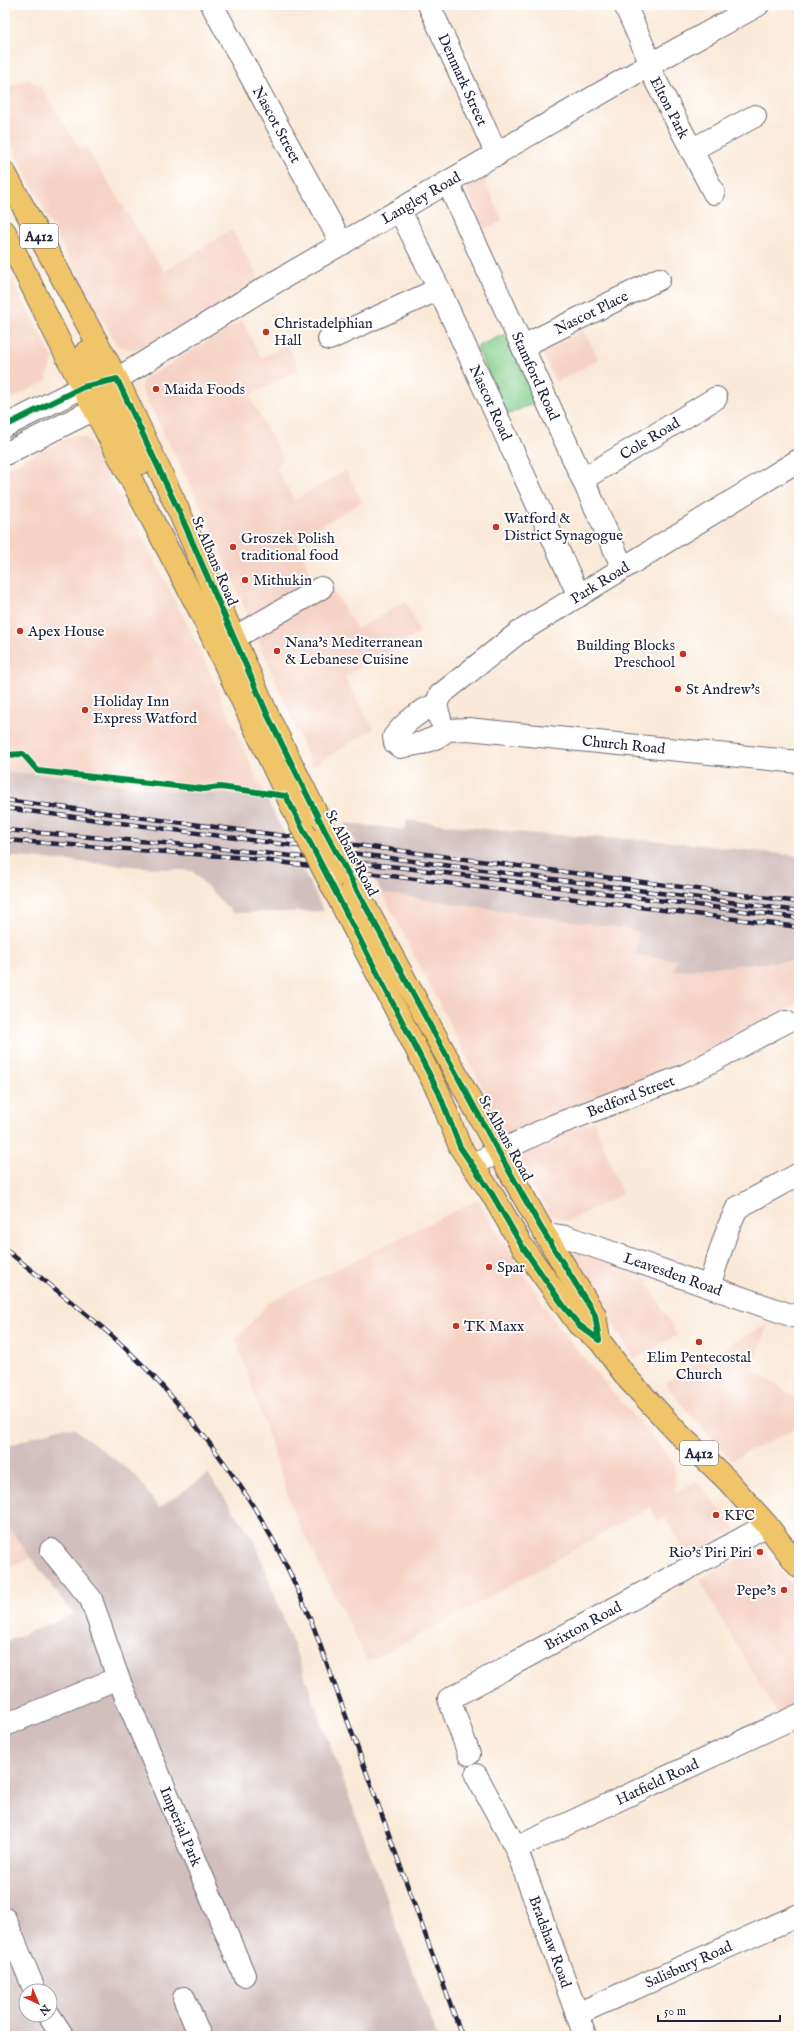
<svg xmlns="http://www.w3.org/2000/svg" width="804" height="2041" font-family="'IM FELL English',serif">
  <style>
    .built { fill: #f6d2c4 }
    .industrial { fill: #d1bfbe; fill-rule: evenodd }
    .green { fill: #82cd8b; stroke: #527863 }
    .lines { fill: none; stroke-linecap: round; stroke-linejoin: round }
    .minor-casing { stroke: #6d6872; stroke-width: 24 }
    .major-casing { stroke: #6d6872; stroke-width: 24 }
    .minor { stroke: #fff; stroke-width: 22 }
    .major { stroke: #f0c469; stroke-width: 22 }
    .rail-casing { stroke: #22223b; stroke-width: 4.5 }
    .rail { stroke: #fff; stroke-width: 3; stroke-dasharray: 9; stroke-linecap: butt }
    .major-bridge-casing { stroke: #6d6872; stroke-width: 24; stroke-linecap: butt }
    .major-bridge { stroke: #f0c469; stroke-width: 22 }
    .cycleway-casing { stroke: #fff; stroke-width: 8 }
    .cycleway { stroke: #00873e; stroke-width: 6 }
    .poi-dot { fill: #c8321e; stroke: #fff; stroke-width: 1.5 }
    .labels { text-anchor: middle; stroke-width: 4; stroke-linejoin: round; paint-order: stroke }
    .shield { fill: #fff; stroke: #646476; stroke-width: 1 }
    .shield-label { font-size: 14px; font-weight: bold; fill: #22223b }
    .street-label { font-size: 15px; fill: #22223b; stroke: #fff }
    .poi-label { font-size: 15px; fill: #22223b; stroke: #fff; text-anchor: start }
  </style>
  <rect width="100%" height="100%" fill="#fff"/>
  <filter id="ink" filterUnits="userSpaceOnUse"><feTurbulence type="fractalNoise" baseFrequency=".025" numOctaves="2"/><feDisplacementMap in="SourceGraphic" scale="8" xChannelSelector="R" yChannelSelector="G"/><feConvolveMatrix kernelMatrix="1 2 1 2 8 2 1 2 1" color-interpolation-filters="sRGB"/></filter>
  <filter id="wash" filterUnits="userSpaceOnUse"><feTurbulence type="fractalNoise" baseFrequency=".012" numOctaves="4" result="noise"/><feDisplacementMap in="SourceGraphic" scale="16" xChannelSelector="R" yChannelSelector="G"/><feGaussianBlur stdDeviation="0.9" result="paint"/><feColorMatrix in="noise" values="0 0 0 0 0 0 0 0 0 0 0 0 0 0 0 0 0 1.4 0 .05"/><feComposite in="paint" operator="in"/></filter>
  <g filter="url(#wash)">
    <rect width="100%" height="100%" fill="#f9e9d8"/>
    <g class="built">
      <polygon points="28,80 41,87 81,150 86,147 164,272 232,229 258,277 253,285 194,319 134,350 118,346 86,293 5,133 5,89 21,81"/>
      <polygon points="483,177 503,221 484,229 465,187"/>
      <polygon points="5,274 16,288 53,358 46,381 5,402"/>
      <polygon points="242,320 261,358 287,344 299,369 249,396 283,458 276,469 295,500 346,470 362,502 297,540 315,587 328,581 357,629 406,601 420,633 344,677 374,729 312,766 207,519 141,388 143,380"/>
      <polygon points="584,330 599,360 556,382 541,352"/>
      <polygon points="74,435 88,439 133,520 193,635 265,796 167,791 61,776 5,771 5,469"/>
      <polygon points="382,893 638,931 676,960 675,971 799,960 799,1002 698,1065 521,1134 506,1133"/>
      <polygon points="594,1121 622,1194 569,1221 549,1216 517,1153 548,1138"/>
      <polygon points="477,1200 560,1330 674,1463 676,1492 697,1481 736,1530 688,1556 665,1517 658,1521 650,1507 468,1609 368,1662 294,1514 236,1339 268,1303"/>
      <polygon points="567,1252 577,1252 652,1280 647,1282 677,1335 635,1359"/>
      <polygon points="768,1323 752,1369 799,1399 799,1427 731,1460 687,1411 665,1383"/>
      <polygon points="5,1523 31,1558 5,1569"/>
      <polygon points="762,1546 785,1575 799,1596 799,1750 717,1612 700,1579"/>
    </g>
    <g class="industrial">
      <polygon points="5,771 61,776 167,791 265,796 324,911 233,913 192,871 5,856"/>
      <polygon points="406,820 523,833 662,841 799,856 799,960 674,971 676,960 636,955 638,931 382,893 345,823 406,830"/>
      <path d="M62,1427l13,2 61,47 23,32 49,-34 47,67 182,495h-432v-394l68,-28 -68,-91v-76zM26,1991h24v24h-24z"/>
    </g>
    <polygon class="green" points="505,334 536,402 507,415 476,347"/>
  </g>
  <g filter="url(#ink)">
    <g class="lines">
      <g class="minor-casing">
        <g id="minor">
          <path id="s1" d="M212,5l130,239"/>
          <path id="s2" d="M429,5l68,150"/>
          <polyline points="625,5 651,64"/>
          <path id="s3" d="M648,66l66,127"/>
          <polyline points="691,150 755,116"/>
          <path id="s4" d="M448,183l175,385"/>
          <path id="s5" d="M400,211l39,78 140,307"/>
          <polyline points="329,339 439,289"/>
          <path id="s6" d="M523,346l136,-67"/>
          <path id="s7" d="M5,426l78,-39 34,-8 143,-88 391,-227 107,-59"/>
          <polyline points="5,454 95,409 105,394"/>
          <path id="s8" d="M583,479l133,-81"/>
          <polyline points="234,638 321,588"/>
          <path id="s9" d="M436,705c-16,5 -32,18 -42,32l1,6 5,4 22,-4 15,-6 11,-7 20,-1 331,33"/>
          <path id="s10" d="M440,719l-4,-14 4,-10 78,-62 281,-173"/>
          <path id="s11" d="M472,1165l78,-38 136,-52 100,-53"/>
          <path id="s12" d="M547,1238l7,-3 13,2 232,81"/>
          <polyline points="709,1286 728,1228 737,1208 799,1174"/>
          <path id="s13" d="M51,1550l40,49 27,79 126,297"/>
          <polyline points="5,1725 118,1678"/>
          <path id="s14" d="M469,1754l-20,-55 318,-174"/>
          <path id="s15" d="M476,1775l40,73 69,188"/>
          <path id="s16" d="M516,1848l283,-133"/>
          <polyline points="5,1919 35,1991"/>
          <polyline points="184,1998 200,2036"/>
          <path id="s17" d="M577,2014l222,-99"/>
          <polyline points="49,2015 63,2036"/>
        </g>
      </g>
      <g class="major-casing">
        <g id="major">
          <polyline points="5,173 117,379 181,516 268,716 326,833"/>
          <polyline points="5,232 68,359 200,611 303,830"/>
          <polyline points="86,352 114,413 141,463"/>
          <polyline points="330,882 439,1093 460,1147 492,1194 522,1246 579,1325 599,1340 628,1379 679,1434 727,1480 767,1525 799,1567"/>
          <polyline points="352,882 498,1151 540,1226 595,1315 599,1340"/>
        </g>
      </g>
      <use href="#minor" class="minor"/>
      <use href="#major" class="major"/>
      <g class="rail-casing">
        <g id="rail">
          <polyline points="5,800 799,902"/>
          <polyline points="5,808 799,911"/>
          <polyline points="5,830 176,844 398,867 799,918"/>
          <polyline points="5,840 247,858 799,927"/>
          <path d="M5,1249c50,41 105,80 149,128 52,57 99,120 133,190 10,20 18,41 27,61l148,408"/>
        </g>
      </g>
      <use href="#rail" class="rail"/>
      <g class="major-bridge-casing">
        <g id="major-bridge">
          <polyline points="303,830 330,882"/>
          <polyline points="326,833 352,882"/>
        </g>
      </g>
      <use href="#major-bridge" class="major-bridge"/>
      <g class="cycleway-casing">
        <g id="cycleway">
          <polyline points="5,426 83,387 117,379 181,516 268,716 326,833 498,1151 540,1226 595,1315 599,1340"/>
          <polyline points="5,755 23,754 38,771 204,789 220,787 286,796 439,1093 460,1147 492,1194 522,1246 565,1308 579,1325 599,1340"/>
        </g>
      </g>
      <use href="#cycleway" class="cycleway"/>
    </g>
  </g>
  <g class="poi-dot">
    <circle cx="266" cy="332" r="4"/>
    <circle cx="156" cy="389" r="4"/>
    <circle cx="496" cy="527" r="4"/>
    <circle cx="233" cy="547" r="4"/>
    <circle cx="245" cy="580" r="4"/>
    <circle cx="20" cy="631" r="4"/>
    <circle cx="277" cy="651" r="4"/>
    <circle cx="683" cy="654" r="4"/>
    <circle cx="678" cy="689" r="4"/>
    <circle cx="85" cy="710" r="4"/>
    <circle cx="489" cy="1267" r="4"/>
    <circle cx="456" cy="1326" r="4"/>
    <circle cx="699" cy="1342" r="4"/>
    <circle cx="716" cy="1515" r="4"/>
    <circle cx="760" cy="1552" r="4"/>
    <circle cx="784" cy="1590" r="4"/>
  </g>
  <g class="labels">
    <g class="shield">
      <rect x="20" y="224" width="38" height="24" rx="3"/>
      <rect x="680" y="1441" width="38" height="24" rx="3"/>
    </g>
    <g class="shield-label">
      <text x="39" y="241">A412</text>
      <text x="699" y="1458">A412</text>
    </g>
    <g class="street-label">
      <text dy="5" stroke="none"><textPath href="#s2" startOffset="82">Denmark Street</textPath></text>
      <text dy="5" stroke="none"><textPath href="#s3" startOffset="47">Elton Park</textPath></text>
      <text dy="5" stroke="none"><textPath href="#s1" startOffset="136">Nascot Street</textPath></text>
      <text dy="5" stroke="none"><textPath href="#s7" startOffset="476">Langley Road</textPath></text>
      <text dy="5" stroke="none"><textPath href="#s6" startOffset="76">Nascot Place</textPath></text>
      <text dy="5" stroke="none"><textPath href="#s4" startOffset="212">Stamford Road</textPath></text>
      <text dy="5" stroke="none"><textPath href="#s5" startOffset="212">Nascot Road</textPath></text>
      <text dy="5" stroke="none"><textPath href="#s8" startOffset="78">Cole Road</textPath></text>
      <text transform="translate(215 561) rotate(67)" y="5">St Albans Road</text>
      <text dy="5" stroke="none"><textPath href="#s10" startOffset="221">Park Road</textPath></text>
      <text dy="5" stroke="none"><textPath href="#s9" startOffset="294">Church Road</textPath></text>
      <text transform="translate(352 853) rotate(62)" y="5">St Albans Road</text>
      <text dy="5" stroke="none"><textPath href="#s11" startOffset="173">Bedford Street</textPath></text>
      <text transform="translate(506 1138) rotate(61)" y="5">St Albans Road</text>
      <text dy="5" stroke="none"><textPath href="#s12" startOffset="133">Leavesden Road</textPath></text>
      <text dy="5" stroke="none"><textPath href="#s14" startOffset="211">Brixton Road</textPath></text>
      <text dy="5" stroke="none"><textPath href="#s16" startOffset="156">Hatfield Road</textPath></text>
      <text dy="5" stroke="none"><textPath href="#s13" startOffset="308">Imperial Park</textPath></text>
      <text dy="5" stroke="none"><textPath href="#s15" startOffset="183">Bradshaw Road</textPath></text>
      <text dy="5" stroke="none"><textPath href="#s17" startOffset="122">Salisbury Road</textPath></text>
    </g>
    <g class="poi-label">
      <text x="274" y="328">Christadelphian<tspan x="274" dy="17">Hall</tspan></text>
      <text x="164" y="394">Maida Foods</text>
      <text x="504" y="523">Watford &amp;<tspan x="504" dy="17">District Synagogue</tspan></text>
      <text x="241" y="543">Groszek Polish<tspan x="241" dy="17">traditional food</tspan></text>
      <text x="253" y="585">Mithukin</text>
      <text x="28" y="636">Apex House</text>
      <text x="285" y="647">Nana's Mediterranean<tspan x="285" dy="17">&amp; Lebanese Cuisine</tspan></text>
      <text x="675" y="650" text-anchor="end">Building Blocks<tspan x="675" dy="17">Preschool</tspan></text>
      <text x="686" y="694">St Andrew's</text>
      <text x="93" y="706">Holiday Inn<tspan x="93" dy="17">Express Watford</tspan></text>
      <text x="497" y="1272">Spar</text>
      <text x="464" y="1331">TK Maxx</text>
      <text x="699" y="1362" text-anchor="middle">Elim Pentecostal<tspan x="699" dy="17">Church</tspan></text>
      <text x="724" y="1520">KFC</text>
      <text x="752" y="1557" text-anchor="end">Rio's Piri Piri</text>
      <text x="776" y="1595" text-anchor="end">Pepe's</text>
    </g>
  </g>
  <rect width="804" height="2041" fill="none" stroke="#fff" stroke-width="20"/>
  <g transform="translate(38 2003) rotate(136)"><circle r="19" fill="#ffffff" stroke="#a7a7b1"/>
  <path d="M0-3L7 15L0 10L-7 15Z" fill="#c8321e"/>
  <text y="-6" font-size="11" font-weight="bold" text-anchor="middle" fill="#22223b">N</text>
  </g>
  <path d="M658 2015v6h122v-6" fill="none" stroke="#22223b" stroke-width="2"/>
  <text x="664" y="2015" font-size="12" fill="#22223b" stroke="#ffffff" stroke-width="3" paint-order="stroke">50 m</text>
</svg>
